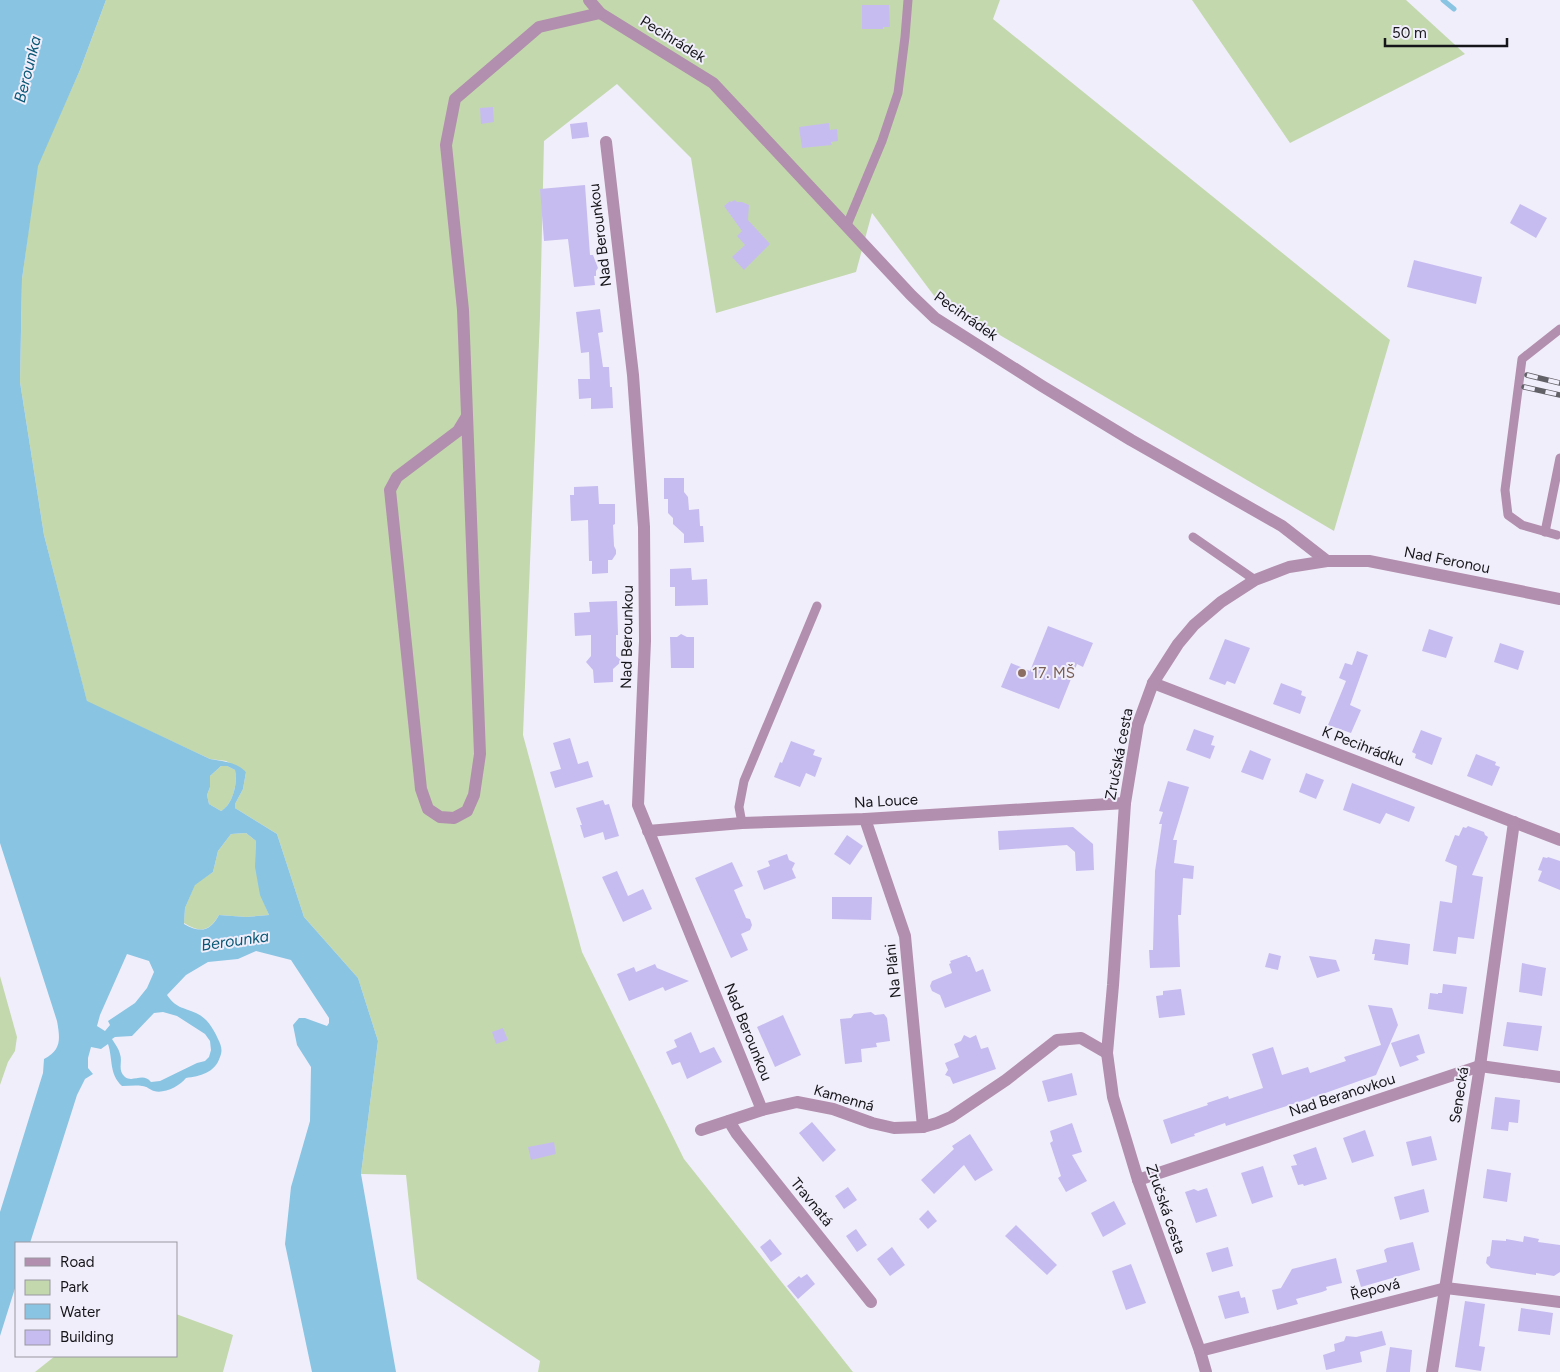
<svg xmlns="http://www.w3.org/2000/svg" width="1560" height="1372" font-family="Figtree,sans-serif">
  <style>
    .green { fill: #c3d9ad }
    .water { fill: #89c4e2; fill-rule: evenodd }
    .lines { fill: none; stroke-linecap: round; stroke-linejoin: round }
    .stream { stroke: #89c4e2; stroke-width: 5 }
    .building { fill: #c7bcf0 }
    .lane { stroke: #b28fae; stroke-width: 9 }
    .street { stroke: #b28fae; stroke-width: 12 }
    .rail-casing { stroke: #636168; stroke-width: 5.5 }
    .rail { stroke: #f1eefb; stroke-width: 4; stroke-dasharray: 11; stroke-linecap: butt }
    .education-dot { fill: #8d6e63; stroke: #f1eefb; stroke-width: 2 }
    .labels { text-anchor: middle; stroke-width: 4; stroke-linejoin: round; paint-order: stroke }
    .street-label { font-size: 15px; fill: #161519; stroke: #f1eefb }
    .education-label { font-size: 15px; fill: #785e54; stroke: #f1eefb; text-anchor: start }
    .water-label { font-size: 16px; font-style: italic; fill: #095875; stroke: #f1eefb }
  </style>
  <rect width="100%" height="100%" fill="#f1eefb"/>
  <g class="green">
    <polygon points="106,0 1000,0 993,19 1390,340 1334,531 935,297 872,213 856,272 716,313 691,158 617,84 544,141 540,317 523,735 582,952 684,1159 853,1372 538,1372 540,1361 417,1279 406,1175 361,1174 378,1041 358,978 304,917 277,834 235,808 235,804 243,789 246,772 226,761 210,759 87,702 44,535 20,382 22,279 37,166 80,70"/>
    <polygon points="1192,0 1406,0 1465,54 1290,143"/>
    <path d="M221,766h6l8,4c3,12 -2,35 -14,41l-12,-7 -2,-9 3,-8v-11z"/>
    <path d="M246,833l10,8c-1,30 1,46 13,74l-23,2 -27,-2c-10,17 -19,18 -35,8l1,-15 10,-24 18,-12 5,-21 13,-17z"/>
    <polygon points="0,976 17,1037 15,1051 8,1062 0,1085"/>
    <polygon points="176,1314 233,1335 223,1372 35,1372 55,1356 176,1356"/>
  </g>
  <path class="water" d="M0,0h106l-26,70 -42,96 -16,113 -2,103 24,153 43,166 123,58c13,2 26,3 36,13l-3,17 -8,15v4l42,26 27,83 54,61 20,63 -17,133 35,198h-84l-27,-128 6,-57 19,-66 1,-54 -14,-22 -4,-20 6,-7h6l22,8 2,-3v-5l-38,-58 -35,-9 -18,8 -30,3 -22,13 -19,20c9,13 15,12 29,18 11,5 17,15 22,26 3,6 5,11 2,18 -5,16 -20,19 -34,21 -6,8 -22,16 -32,13 -4,-1 -7,-5 -12,-5 -6,-1 -13,0 -20,0 -13,-12 -9,-27 -14,-42l-7,5 -10,-2 -3,11v10l5,6 -8,5 -8,16 -47,148h-14v42l-16,51v-124l43,-139 1,-14c18,-9 16,-21 13,-38l-57,-178zM221,766h6l8,4c3,12 -2,35 -14,41l-12,-7 -2,-9 3,-8v-11zM246,833l10,8 -1,26 5,28 9,20 -23,2 -27,-2c-9,17 -19,18 -35,9l1,-16 10,-23 18,-13 5,-21 13,-17zM127,954l22,7 5,11 -7,16 -12,15 -27,18 2,4 -5,6 -8,-5 3,-11zM163,1012l14,4 28,18 5,7 1,9 -2,7 -4,4 -8,2 -37,18 -9,1c-8,-10 -18,1 -26,-5 -8,-7 -2,-15 -5,-23 -1,-5 -5,-10 -8,-15l3,-2 17,-1 22,-23z"/>
  <g class="lines">
    <polyline class="stream" points="1443,0 1454,9"/>
  </g>
  <g class="building">
    <polygon points="862,5 889,5 890,27 883,27 883,29 862,29"/>
    <polygon points="493,107 494,122 481,124 480,108"/>
    <polygon points="587,122 589,137 572,139 570,124"/>
    <polygon points="829,123 830,130 837,129 838,141 831,142 832,145 802,148 799,127"/>
    <polygon points="585,185 590,255 593,255 598,268 596,271 596,276 594,276 595,285 574,287 568,239 544,241 540,189"/>
    <polygon points="735,200 737,202 742,202 749,205 748,220 770,244 744,270 732,257 745,245 737,236 742,231 724,206 730,201 731,202"/>
    <polygon points="1520,204 1547,218 1536,238 1510,223"/>
    <polygon points="1414,260 1482,277 1476,304 1407,287"/>
    <polygon points="600,309 603,332 598,333 603,367 609,367 610,387 612,387 613,408 591,409 591,398 579,399 578,379 590,379 589,352 581,353 576,312"/>
    <polygon points="664,478 684,478 684,492 688,497 689,510 699,509 700,526 703,526 704,542 684,543 684,534 673,524 673,518 668,513 668,499 664,499"/>
    <polygon points="598,486 599,504 615,504 615,524 613,525 614,546 616,550 616,554 612,560 608,560 608,573 592,574 592,561 589,561 588,520 571,521 570,495 574,495 574,487"/>
    <polygon points="691,568 692,580 707,579 708,605 675,606 675,587 670,587 670,569"/>
    <polygon points="617,601 618,635 616,635 616,656 622,661 613,669 613,682 594,683 593,670 586,662 591,656 591,635 575,636 574,613 590,612 589,602"/>
    <polygon points="1048,626 1093,643 1083,667 1077,664 1059,709 1001,687 1011,663 1030,671"/>
    <polygon points="1429,629 1453,637 1446,658 1422,651"/>
    <polygon points="681,634 687,637 694,637 694,668 671,668 670,637 677,637"/>
    <polygon points="1225,639 1250,648 1235,684 1227,681 1225,685 1209,679"/>
    <polygon points="1500,643 1524,651 1518,670 1494,662"/>
    <polygon points="1357,651 1368,655 1350,705 1361,710 1351,733 1328,725 1346,681 1339,678 1345,663 1352,665"/>
    <polygon points="1281,683 1302,691 1301,695 1306,697 1300,714 1273,704"/>
    <polygon points="1194,729 1214,736 1211,745 1215,746 1210,759 1186,750"/>
    <polygon points="1421,730 1442,738 1432,765 1415,758 1416,754 1412,752"/>
    <polygon points="570,738 578,764 588,761 593,777 555,788 550,772 561,769 553,743"/>
    <polygon points="791,741 815,750 813,755 822,758 815,777 806,773 800,787 774,777 780,762 782,763"/>
    <polygon points="1250,750 1271,759 1263,780 1241,772"/>
    <polygon points="1476,754 1496,762 1495,765 1500,767 1492,786 1467,776"/>
    <polygon points="1306,773 1324,780 1316,799 1299,792"/>
    <polygon points="1168,781 1189,787 1173,840 1177,840 1174,863 1194,866 1193,879 1183,878 1181,915 1178,915 1180,967 1150,968 1149,950 1153,950 1155,871 1162,824 1159,824 1163,812 1159,811"/>
    <polygon points="1352,783 1415,807 1409,822 1386,813 1380,824 1343,810"/>
    <polygon points="603,800 605,805 609,804 619,836 605,840 603,832 584,838 580,825 582,825 576,808"/>
    <polygon points="1468,826 1484,832 1485,835 1488,837 1472,875 1483,877 1474,939 1458,937 1456,954 1433,951 1440,901 1452,903 1457,866 1445,861 1455,835 1459,836 1463,827 1466,828"/>
    <polygon points="1073,827 1093,844 1094,870 1076,871 1075,852 1067,845 999,850 998,831"/>
    <polygon points="847,835 863,846 850,865 834,854"/>
    <polygon points="787,854 789,860 795,863 792,869 796,878 764,890 757,871 770,866 768,861"/>
    <polygon points="1543,857 1547,858 1548,857 1560,861 1560,890 1538,881 1542,871 1538,870"/>
    <polygon points="732,862 743,886 734,890 746,918 750,919 752,925 750,930 741,934 748,950 731,958 695,878"/>
    <polygon points="617,871 628,896 643,889 652,909 623,922 602,877"/>
    <polygon points="832,897 872,897 871,920 832,919"/>
    <polygon points="1375,939 1410,944 1408,965 1374,960 1375,954 1372,954"/>
    <polygon points="1269,953 1281,956 1278,970 1265,967"/>
    <polygon points="967,955 968,957 970,957 976,972 983,969 991,991 945,1008 940,995 932,991 930,986 932,981 952,973 949,964 951,963 950,961"/>
    <polygon points="1309,956 1336,960 1340,971 1317,978"/>
    <polygon points="1522,963 1546,968 1542,996 1519,992"/>
    <polygon points="655,964 657,968 689,981 665,991 663,987 629,1001 617,974 634,967 636,972"/>
    <polygon points="1443,984 1467,987 1463,1014 1428,1009 1430,993 1438,994 1438,993 1442,993"/>
    <polygon points="1181,989 1185,1015 1159,1018 1156,996 1163,995 1163,991"/>
    <polygon points="1368,1005 1392,1008 1398,1025 1376,1075 1317,1096 1226,1126 1225,1123 1194,1134 1195,1136 1191,1137 1171,1144 1163,1120 1208,1105 1207,1103 1228,1096 1229,1099 1263,1088 1252,1054 1273,1047 1282,1075 1308,1067 1310,1073 1346,1061 1344,1057 1381,1045"/>
    <polygon points="871,1012 875,1015 884,1014 887,1018 890,1041 876,1043 877,1047 861,1049 862,1062 845,1064 840,1019 851,1018 854,1014"/>
    <polygon points="783,1015 801,1055 775,1067 757,1027"/>
    <polygon points="1507,1022 1542,1026 1538,1051 1503,1046"/>
    <polygon points="503,1028 508,1040 496,1044 492,1032"/>
    <polygon points="691,1032 700,1053 714,1047 722,1062 687,1079 680,1062 672,1065 666,1052 677,1047 674,1040"/>
    <polygon points="1419,1034 1425,1053 1416,1056 1419,1060 1400,1067 1391,1043"/>
    <polygon points="964,1035 970,1038 976,1035 981,1049 988,1047 996,1069 953,1084 950,1077 945,1075 948,1070 945,1063 959,1057 954,1044 961,1041"/>
    <polygon points="1072,1073 1077,1095 1048,1102 1042,1081"/>
    <polygon points="1495,1097 1520,1100 1518,1123 1509,1122 1508,1131 1491,1129"/>
    <polygon points="812,1122 836,1150 823,1162 799,1133"/>
    <polygon points="1072,1123 1082,1152 1072,1155 1087,1181 1066,1192 1058,1178 1061,1176 1050,1143 1053,1141 1050,1131"/>
    <polygon points="1365,1130 1374,1156 1352,1163 1343,1138"/>
    <polygon points="970,1134 993,1170 975,1181 964,1165 934,1194 921,1180 954,1149 952,1146"/>
    <polygon points="1431,1136 1437,1160 1412,1166 1406,1142"/>
    <polygon points="554,1142 556,1154 531,1160 528,1147"/>
    <polygon points="1316,1147 1327,1179 1304,1186 1303,1184 1298,1185 1291,1166 1297,1165 1293,1155"/>
    <polygon points="1263,1166 1273,1197 1252,1204 1241,1173"/>
    <polygon points="1487,1169 1511,1173 1507,1202 1483,1198"/>
    <polygon points="848,1187 857,1200 844,1209 835,1196"/>
    <polygon points="1207,1188 1217,1216 1196,1223 1185,1192 1194,1189 1198,1191"/>
    <polygon points="1424,1189 1429,1212 1400,1220 1394,1197"/>
    <polygon points="1114,1201 1126,1224 1103,1237 1091,1213"/>
    <polygon points="928,1210 937,1221 928,1229 919,1219"/>
    <polygon points="1016,1225 1057,1265 1047,1275 1005,1236"/>
    <polygon points="856,1229 867,1245 857,1252 846,1236"/>
    <polygon points="1524,1236 1539,1239 1538,1242 1560,1245 1560,1272 1554,1276 1536,1273 1536,1275 1491,1268 1486,1263 1487,1257 1490,1256 1492,1240 1506,1241 1506,1239 1523,1242"/>
    <polygon points="770,1239 782,1254 771,1262 760,1247"/>
    <polygon points="1413,1242 1420,1270 1361,1287 1356,1270 1387,1262 1384,1250 1387,1248"/>
    <polygon points="892,1247 905,1265 890,1276 877,1259"/>
    <polygon points="1228,1247 1233,1266 1212,1272 1206,1253"/>
    <polygon points="1336,1258 1342,1283 1326,1287 1327,1290 1322,1292 1296,1299 1298,1304 1277,1310 1272,1290 1281,1288 1292,1269"/>
    <polygon points="1131,1264 1146,1303 1126,1310 1112,1271"/>
    <polygon points="807,1274 815,1284 798,1299 787,1286 799,1276 801,1278"/>
    <polygon points="1239,1291 1241,1298 1245,1297 1249,1313 1225,1319 1218,1296"/>
    <polygon points="1465,1301 1485,1304 1479,1346 1485,1347 1481,1371 1455,1367"/>
    <polygon points="1521,1308 1553,1313 1550,1335 1518,1331"/>
    <polygon points="1382,1331 1386,1345 1360,1352 1362,1362 1326,1370 1323,1355 1335,1351 1334,1344 1344,1341 1346,1336 1356,1337"/>
    <polygon points="1390,1347 1412,1350 1410,1372 1386,1372"/>
  </g>
  <g class="lines">
    <g class="lane">
      <polyline points="847,225 882,141 898,93 905,37 908,0"/>
      <polyline points="1545,532 1560,458"/>
      <polyline points="1557,535 1522,525 1508,515 1505,490 1522,359 1560,329"/>
      <polyline points="1193,537 1255,580"/>
      <polyline points="742,823 739,807 744,781 817,606"/>
    </g>
    <g class="street">
      <polyline points="589,0 600,13 713,83 911,295 935,318 1042,386 1131,440 1282,526 1327,561"/>
      <polyline points="606,142 633,375 644,527 645,641 638,805 762,1110"/>
      <polyline points="467,416 458,431 397,477 390,490 421,789 428,809 440,817 454,818 467,811 474,795 480,754 463,310 446,145 455,99 539,27 600,13"/>
      <polyline points="1153,683 1560,840"/>
      <polyline points="865,819 905,936 923,1127"/>
      <polyline points="648,831 742,823 865,819 1125,803"/>
      <polyline points="729,1121 737,1134 871,1302"/>
      <polyline points="701,1130 762,1110 797,1102 833,1109 872,1123 894,1128 923,1127 937,1123 951,1117 1006,1080 1057,1040 1081,1038 1107,1053"/>
      <polyline points="1138,1180 1480,1066 1560,1077"/>
      <polyline points="1200,1351 1446,1288 1560,1302"/>
      <polyline points="1206,1372 1200,1351 1138,1180 1113,1097 1107,1053 1113,985 1125,803 1138,724 1153,683 1178,644 1194,625 1221,602 1255,580 1289,567 1327,561 1369,561 1560,599"/>
      <polyline points="1432,1372 1480,1066 1514,822"/>
    </g>
    <g class="rail-casing">
      <g id="rail">
        <polyline points="1527,375 1560,383"/>
        <polyline points="1524,387 1560,395"/>
      </g>
    </g>
    <use href="#rail" class="rail"/>
  </g>
  <circle class="education-dot" cx="1022" cy="673" r="5"/>
  <g class="labels">
    <g class="street-label">
      <text transform="translate(673 39) rotate(32)" y="5">Pecihrádek</text>
      <text transform="translate(600 235) rotate(-97)" y="5">Nad Berounkou</text>
      <text transform="translate(966 316) rotate(35)" y="5">Pecihrádek</text>
      <text transform="translate(1447 560) rotate(11)" y="5">Nad Feronou</text>
      <text transform="translate(627 637) rotate(-89)" y="5">Nad Berounkou</text>
      <text transform="translate(1363 746) rotate(21)" y="5">K Pecihrádku</text>
      <text transform="translate(1119 754) rotate(-79)" y="5">Zručská cesta</text>
      <text transform="translate(886 801) rotate(-3)" y="5">Na Louce</text>
      <text transform="translate(893 971) rotate(-96)" y="5">Na Pláni</text>
      <text transform="translate(748 1032) rotate(68)" y="5">Nad Berounkou</text>
      <text transform="translate(1342 1095) rotate(-18)" y="5">Nad Beranovkou</text>
      <text transform="translate(1459 1095) rotate(-81)" y="5">Senecká</text>
      <text transform="translate(844 1098) rotate(16)" y="5">Kamenná</text>
      <text transform="translate(812 1202) rotate(51)" y="5">Travnatá</text>
      <text transform="translate(1166 1209) rotate(71)" y="5">Zručská cesta</text>
      <text transform="translate(1375 1289) rotate(-14)" y="5">Řepová</text>
    </g>
    <g class="education-label">
      <text x="1032" y="678">17. MŠ</text>
    </g>
    <g class="water-label">
      <text transform="translate(27 69) rotate(-76)" y="6">Berounka</text>
      <text transform="translate(235 940) rotate(-8)" y="6">Berounka</text>
    </g>
  </g>
  <rect x="15" y="1242" width="162" height="115" fill="#f1eefb" stroke="#9997a1"/>
  <rect x="25" y="1258" width="25" height="8" fill="#b28fae" stroke="#9997a1"/>
  <text x="60" y="1267" font-size="15" fill="#161519">Road</text>
  <rect x="25" y="1280" width="25" height="15" fill="#c3d9ad" stroke="#9997a1"/>
  <text x="60" y="1292" font-size="15" fill="#161519">Park</text>
  <rect x="25" y="1304" width="25" height="15" fill="#89c4e2" stroke="#9997a1"/>
  <text x="60" y="1317" font-size="15" fill="#161519">Water</text>
  <rect x="25" y="1330" width="25" height="15" fill="#c7bcf0" stroke="#9997a1"/>
  <text x="60" y="1342" font-size="15" fill="#161519">Building</text>
  <path d="M1385 38v8h122v-8" fill="none" stroke="#161519" stroke-width="2.5"/>
  <text x="1392" y="38" font-size="15" fill="#161519" stroke="#f1eefb" stroke-width="4" paint-order="stroke">50 m</text>
</svg>
